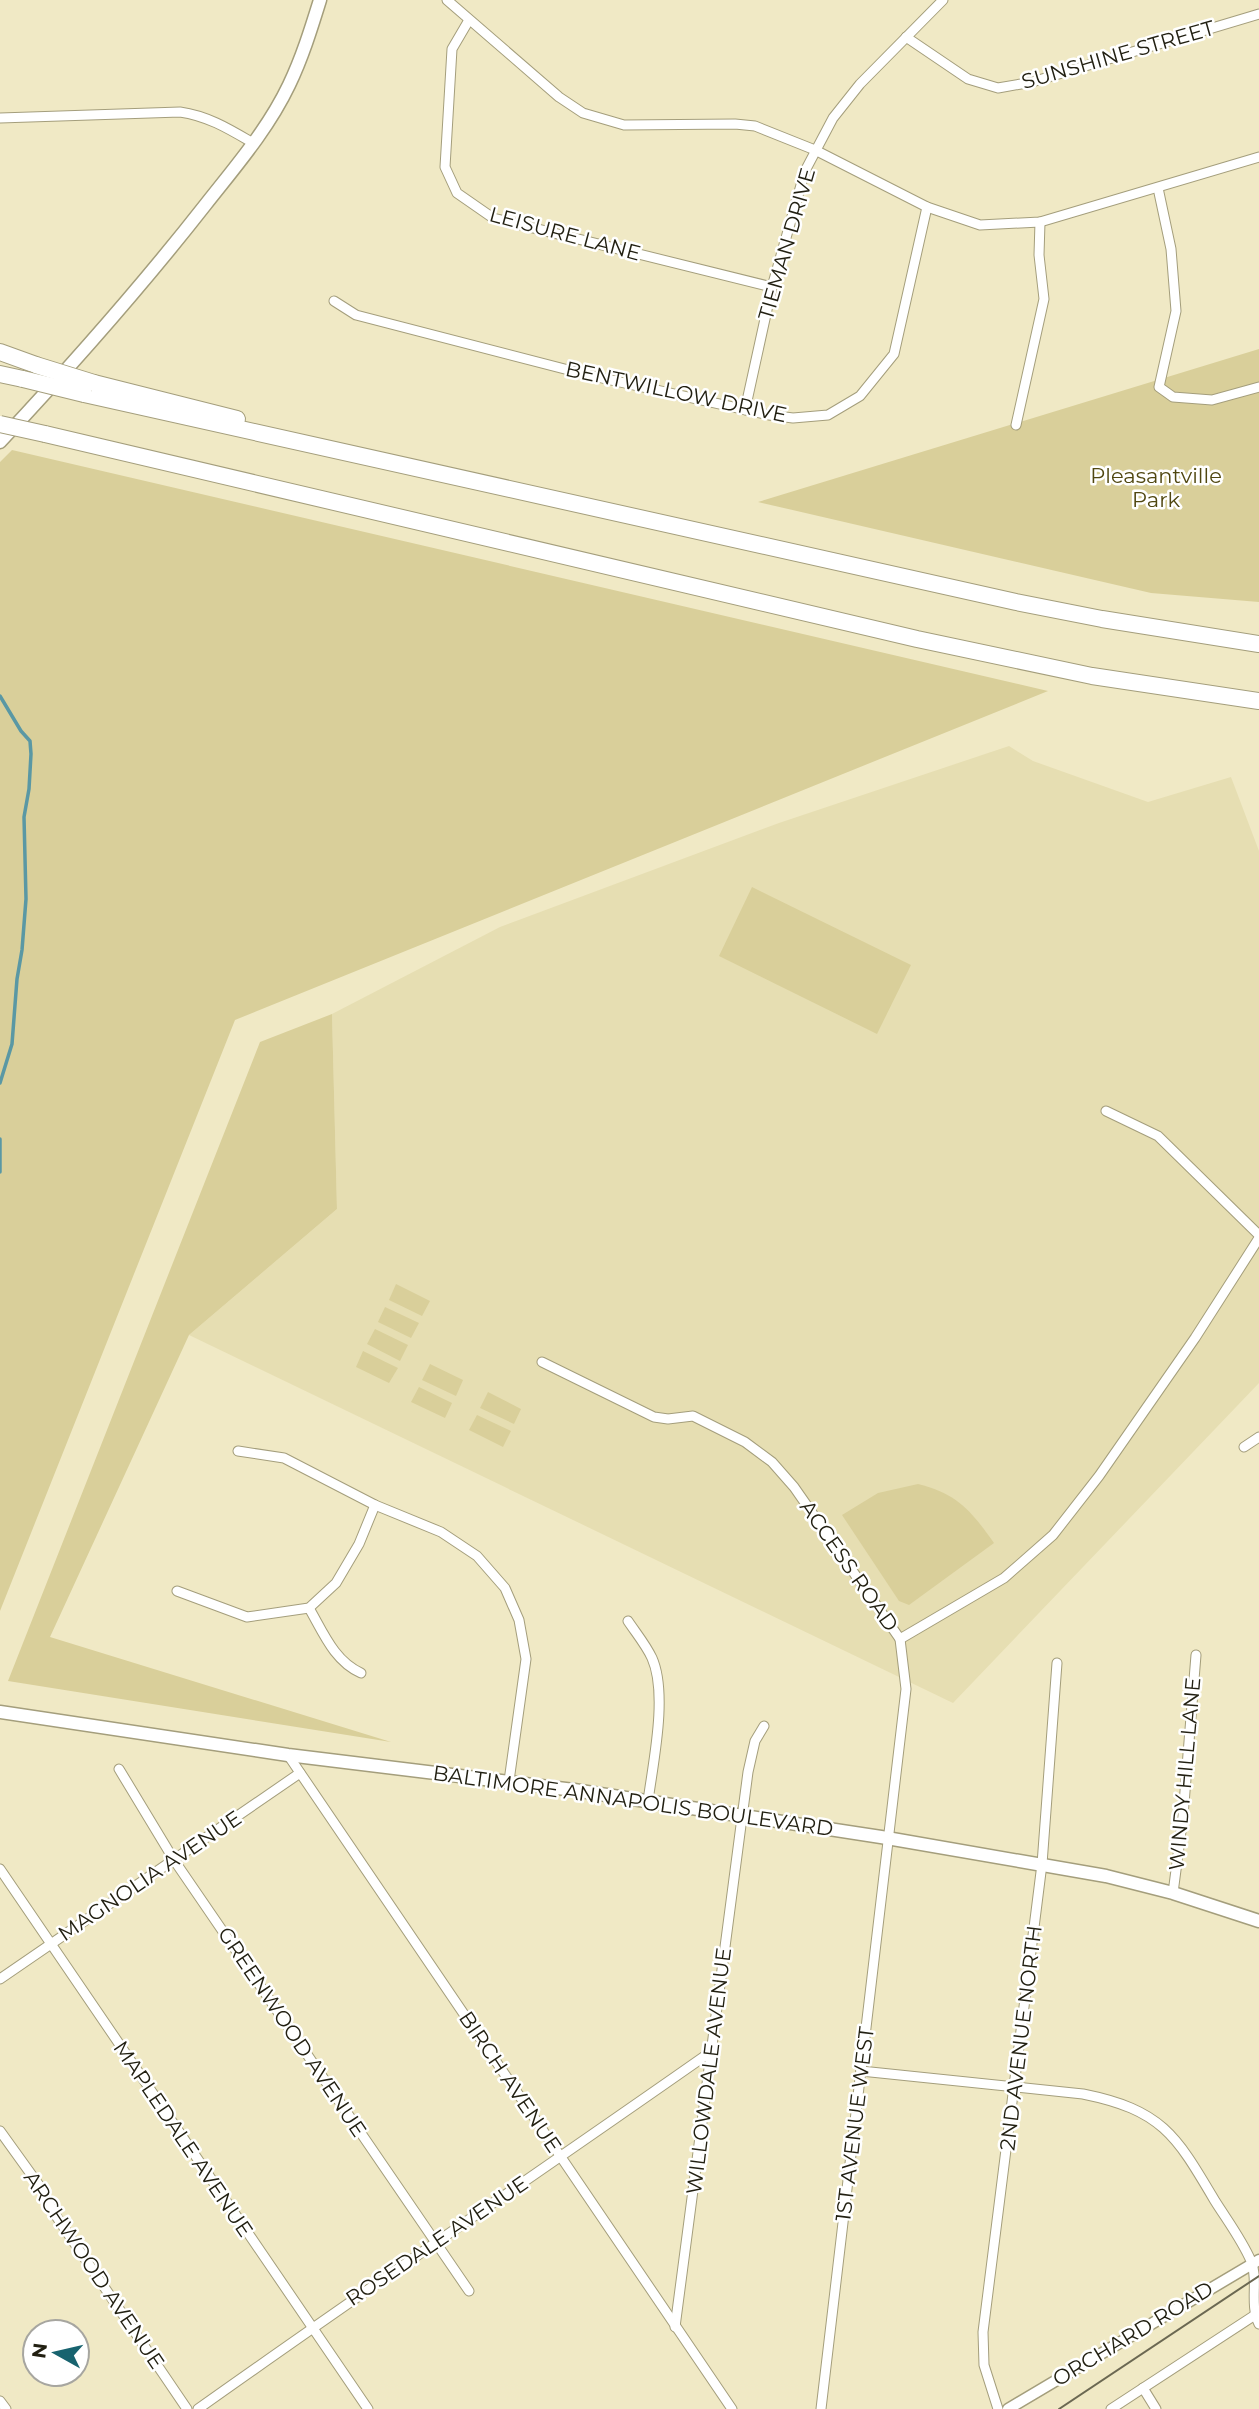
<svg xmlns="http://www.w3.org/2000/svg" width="1259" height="2409" font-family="Montserrat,sans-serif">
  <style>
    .built { fill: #e6deb2 }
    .green { fill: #d9cf9a }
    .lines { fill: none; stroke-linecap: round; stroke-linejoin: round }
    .stream { stroke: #5a98a4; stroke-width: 3.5 }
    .minor-casing { stroke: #a49e7c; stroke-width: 11 }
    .tertiary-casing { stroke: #a49e7c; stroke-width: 13 }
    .secondary-casing { stroke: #a49e7c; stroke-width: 15 }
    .motorway-casing { stroke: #a49e7c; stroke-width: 18 }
    .minor { stroke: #fff; stroke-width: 9 }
    .tertiary { stroke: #fff; stroke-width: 10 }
    .secondary { stroke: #fff; stroke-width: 12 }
    .motorway { stroke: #fff; stroke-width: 16 }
    .tram { stroke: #6b6852; stroke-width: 2 }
    .motorway-bridge-casing { stroke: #a49e7c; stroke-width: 18; stroke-linecap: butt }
    .motorway-bridge { stroke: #fff; stroke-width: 16 }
    .labels { text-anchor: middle; stroke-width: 5; stroke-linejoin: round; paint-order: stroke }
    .street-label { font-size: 21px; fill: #222012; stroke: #fff }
    .park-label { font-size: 21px; fill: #504710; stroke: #fff }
  </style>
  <rect width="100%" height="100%" fill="#f0e9c5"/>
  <polygon class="built" points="1009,746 1033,761 1148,802 1231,777 1259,851 1259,1383 953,1703 189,1335 337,1209 332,1014 500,927 779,823"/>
  <g class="green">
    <polygon points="1259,349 1259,602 1151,593 758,502"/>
    <polygon points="12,450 1048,691 235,1020 0,1611 0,462"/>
    <polygon points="752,887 911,965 877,1034 719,956"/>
    <polygon points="332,1014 337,1209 189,1335 50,1637 391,1742 8,1681 260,1042"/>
    <polygon points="396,1284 430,1301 422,1316 389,1300"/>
    <polygon points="385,1307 419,1323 411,1338 378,1322"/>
    <polygon points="375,1329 408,1345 400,1361 367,1344"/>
    <polygon points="363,1351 398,1368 389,1383 356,1367"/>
    <polygon points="430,1364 463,1380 456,1396 422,1380"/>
    <polygon points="419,1387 452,1403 445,1418 411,1402"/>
    <polygon points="488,1392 521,1409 514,1424 480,1408"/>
    <polygon points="477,1415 511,1431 503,1447 469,1430"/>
    <path d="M918,1484c40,10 53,27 76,59l-85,62 -10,-4 -57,-86 36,-22z"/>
  </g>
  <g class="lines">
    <g class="stream">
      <polyline points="0,696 21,731 30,741 31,754 29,789 24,817 26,899 22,950 17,979 12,1044 0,1083"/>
      <polyline points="0,1139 0,1172"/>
    </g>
    <g class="minor-casing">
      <g id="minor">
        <polyline points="447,0 559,97 583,113 624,125 735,124 755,126 815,150 927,207 980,225 1040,222 1259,157"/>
        <polyline points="469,20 452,49 445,167 457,193 493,218 772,287"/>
        <polyline points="906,37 968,79 998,88 1032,82 1259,14"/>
        <path d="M0,118l180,-6c28,4 49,17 73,31"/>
        <polyline points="1158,188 1171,249 1176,311 1159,387 1173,397 1212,400 1259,387"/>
        <polyline points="334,301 356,315 584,374 769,415 793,418 828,415 860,396 894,354 927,207"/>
        <polyline points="745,410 772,287 805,171 833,118 860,84 943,0"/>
        <polyline points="1016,425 1044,299 1039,255 1040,222"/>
        <polyline points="1106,1111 1158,1136 1259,1235"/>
        <polyline points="542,1362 654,1417 668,1419 693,1416 745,1442 772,1462 794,1487 900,1639 1004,1578 1053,1535 1099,1476 1195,1338 1259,1238"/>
        <polyline points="1244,1447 1259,1437"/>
        <polyline points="238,1451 284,1458 375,1505 441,1532 477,1556 505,1588 519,1620 526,1659 509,1781"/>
        <polyline points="177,1591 247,1617 309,1608 336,1583 359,1544 375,1505"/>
        <path d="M309,1608c14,24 25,53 52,65"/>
        <path d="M628,1621c8,12 18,24 24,37 16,36 1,105 -4,143"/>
        <polyline points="288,1755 732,2409"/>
        <polyline points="119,1769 174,1860 469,2291"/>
        <polyline points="0,1869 368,2409"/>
        <polyline points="1173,1893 1183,1816 1196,1655"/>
        <polyline points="0,1979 300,1773"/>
        <path d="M861,2071l222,23c79,16 93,41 132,107 12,19 27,39 36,60 8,18 -2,43 8,63"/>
        <polyline points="0,2131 41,2188 54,2213 187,2409"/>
        <polyline points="675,2327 748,1772 755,1741 764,1726"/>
        <polyline points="1143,2388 1156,2409"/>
        <polyline points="0,2401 6,2409"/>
        <path d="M198,2409c170,-121 343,-238 514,-358"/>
        <polyline points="821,2409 906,1689 900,1639"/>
        <polyline points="998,2409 984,2365 983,2332 1042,1864 1057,1663"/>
        <polyline points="1111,2409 1258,2313"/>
      </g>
    </g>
    <g class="tertiary-casing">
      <polyline id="tertiary" points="1008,2409 1259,2260"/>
    </g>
    <g class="secondary-casing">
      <g id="secondary">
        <path d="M0,442c72,-77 141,-155 206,-238 30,-38 62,-75 83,-119 13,-27 22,-56 31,-85"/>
        <polyline points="0,1712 288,1755 574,1790 881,1837 1106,1876 1173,1893 1259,1921"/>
      </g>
    </g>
    <g class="motorway-casing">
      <g id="motorway">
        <polyline points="0,352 36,365"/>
        <polyline points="0,374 23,379"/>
        <polyline points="94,383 237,419"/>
        <polyline points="84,394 1016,602 1102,619 1259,644"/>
        <polyline points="45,434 917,639 1092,676 1259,701"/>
      </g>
    </g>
    <use href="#minor" class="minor"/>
    <use href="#tertiary" class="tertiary"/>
    <use href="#secondary" class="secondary"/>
    <use href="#motorway" class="motorway"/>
    <polyline class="tram" points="1059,2409 1259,2276"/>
    <g class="motorway-bridge-casing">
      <g id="motorway-bridge">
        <polyline points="36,365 94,383"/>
        <polyline points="23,379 84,394"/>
        <polyline points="0,424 45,434"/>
      </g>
    </g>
    <use href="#motorway-bridge" class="motorway-bridge"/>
  </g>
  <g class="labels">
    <g class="street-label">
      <text transform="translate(1118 55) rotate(-16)" y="7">SUNSHINE STREET</text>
      <text transform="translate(565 234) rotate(15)" y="7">LEISURE LANE</text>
      <text transform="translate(787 244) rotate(-74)" y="7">TIEMAN DRIVE</text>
      <text transform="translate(676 392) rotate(12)" y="7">BENTWILLOW DRIVE</text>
      <text transform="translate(849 1566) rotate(55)" y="7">ACCESS ROAD</text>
      <text transform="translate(1185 1774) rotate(-85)" y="7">WINDY HILL LANE</text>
      <text transform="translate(633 1801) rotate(8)" y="7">BALTIMORE ANNAPOLIS BOULEVARD</text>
      <text transform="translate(150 1876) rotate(-34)" y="7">MAGNOLIA AVENUE</text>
      <text transform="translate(292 2032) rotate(56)" y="7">GREENWOOD AVENUE</text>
      <text transform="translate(1021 2038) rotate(-83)" y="7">2ND AVENUE NORTH</text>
      <text transform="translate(709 2071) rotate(-83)" y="7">WILLOWDALE AVENUE</text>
      <text transform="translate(510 2082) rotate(56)" y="7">BIRCH AVENUE</text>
      <text transform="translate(855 2124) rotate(-83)" y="7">1ST AVENUE WEST</text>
      <text transform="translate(183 2139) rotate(56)" y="7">MAPLEDALE AVENUE</text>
      <text transform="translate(437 2241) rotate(-34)" y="7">ROSEDALE AVENUE</text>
      <text transform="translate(94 2270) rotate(56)" y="7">ARCHWOOD AVENUE</text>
      <text transform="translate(1133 2334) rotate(-31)" y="7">ORCHARD ROAD</text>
    </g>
    <g class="park-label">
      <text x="1156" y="483">Pleasantville<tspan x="1156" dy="24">Park</tspan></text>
    </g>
  </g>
  <g transform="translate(56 2353) rotate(278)"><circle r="33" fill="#ffffff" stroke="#a7a6a0" stroke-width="2"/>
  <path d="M0-5L12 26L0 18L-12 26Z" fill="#18636f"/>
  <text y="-10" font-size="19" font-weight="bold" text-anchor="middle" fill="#222012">N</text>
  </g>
</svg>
